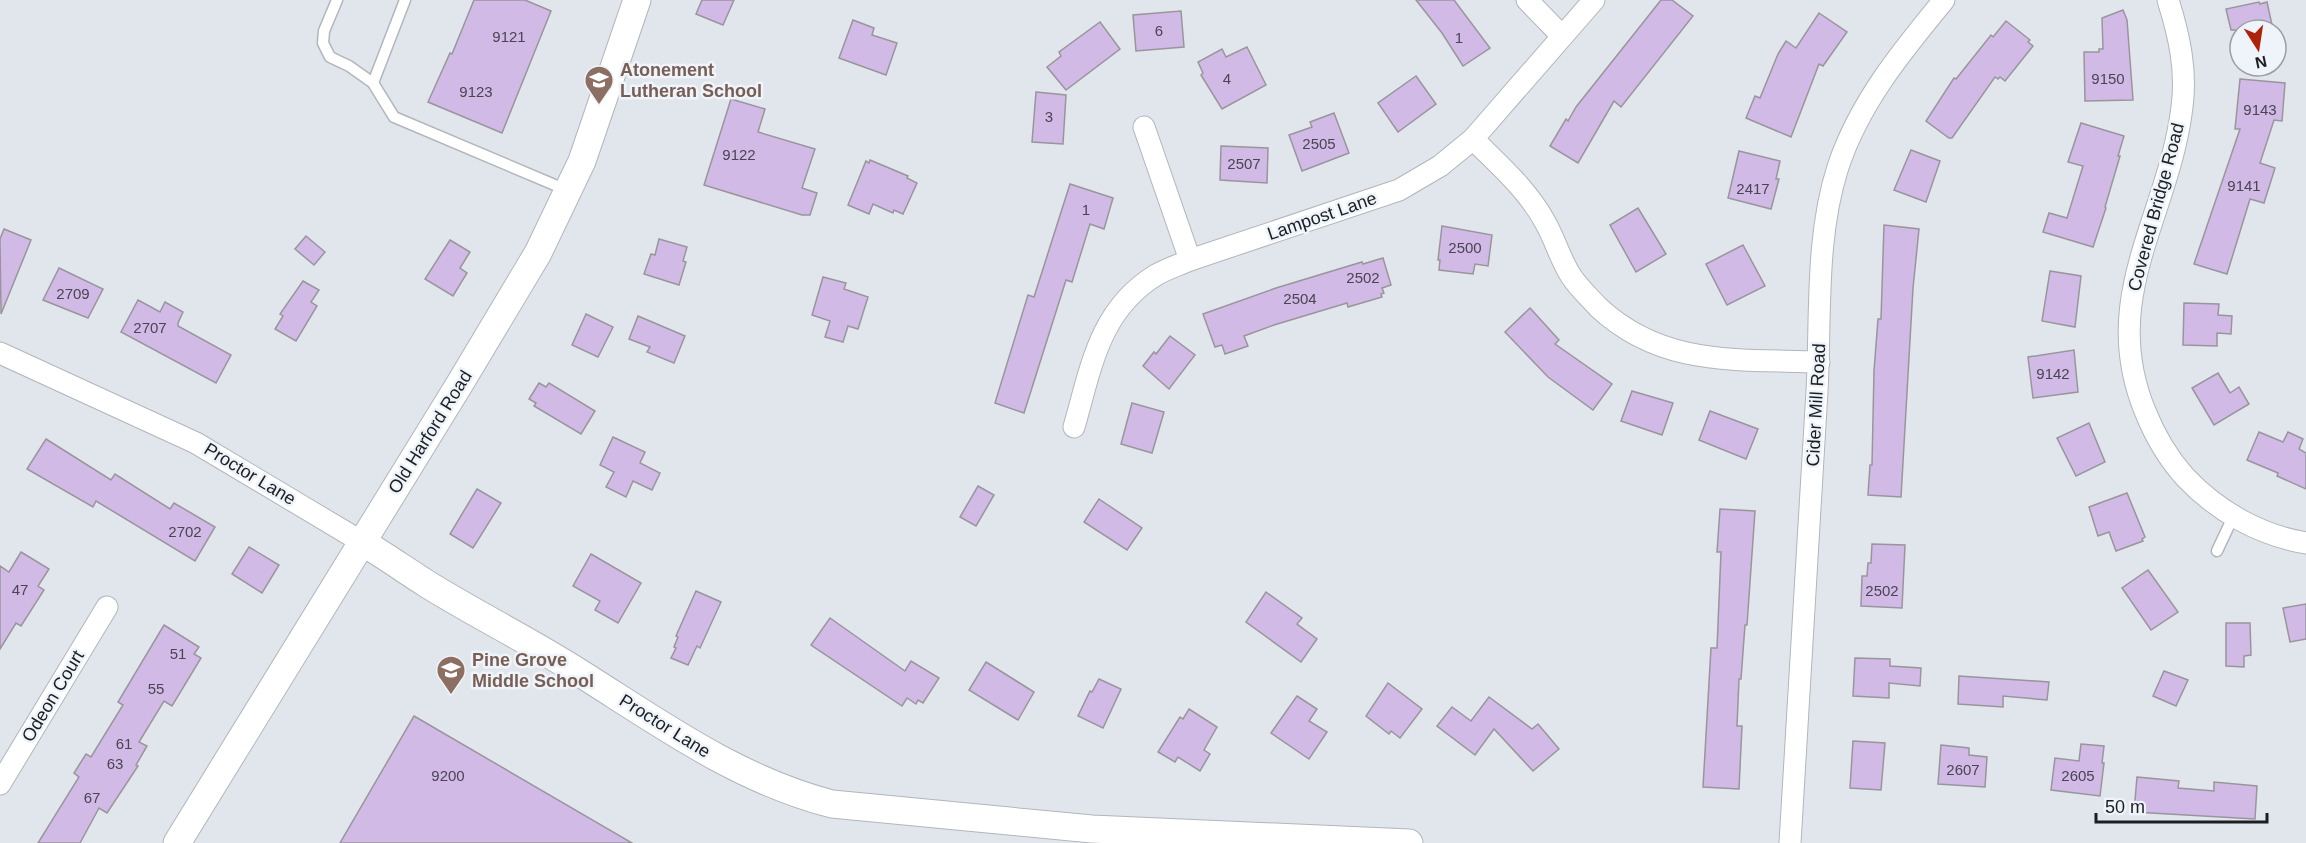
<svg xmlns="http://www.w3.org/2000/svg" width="2306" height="843" font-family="Arial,sans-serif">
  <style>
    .building { fill: #d2bae7; stroke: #99959c; stroke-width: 1.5 }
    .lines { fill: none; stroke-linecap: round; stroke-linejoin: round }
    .service-casing { stroke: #b1b6bc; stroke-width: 13 }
    .minor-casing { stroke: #b1b6bc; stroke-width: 23 }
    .tertiary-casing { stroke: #b1b6bc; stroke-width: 29 }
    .service { stroke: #fff; stroke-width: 10 }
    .minor { stroke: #fff; stroke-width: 21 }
    .tertiary { stroke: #fff; stroke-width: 27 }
    .labels { text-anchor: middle; stroke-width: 5; stroke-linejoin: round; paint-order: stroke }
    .number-label { font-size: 15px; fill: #4a4552 }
    .education-label { font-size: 18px; font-weight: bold; fill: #785e54; stroke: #eef4fa; text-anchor: start }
    .street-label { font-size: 18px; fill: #1c1e21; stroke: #eef4fa }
  </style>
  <rect width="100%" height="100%" fill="#e1e6ec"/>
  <g class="building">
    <polygon points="474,0 525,0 551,11 502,133 428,102 450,53 452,54"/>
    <polygon points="702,0 734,0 723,25 696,14"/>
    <polygon points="1416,0 1454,0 1490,48 1463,66 1442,33"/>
    <polygon points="1661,0 1672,0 1693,16 1621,107 1614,101 1578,163 1550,146 1566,119 1568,121 1576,107"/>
    <polygon points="2259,2 2260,4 2267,2 2272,25 2265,27 2265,30 2231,30 2226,9"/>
    <polygon points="2123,10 2127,20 2133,100 2085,101 2084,52 2099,52 2099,49 2103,49 2102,18"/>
    <polygon points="1181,11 1184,47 1136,51 1133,15"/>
    <polygon points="1819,13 1847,32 1823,66 1819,64 1791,137 1746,118 1755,96 1760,98 1778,54 1786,41 1796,48"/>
    <polygon points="853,20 874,28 872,35 897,43 886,75 839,58"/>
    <polygon points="2006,21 2030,40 2028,42 2033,46 2005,81 2000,77 1998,79 1995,77 1952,138 1949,138 1926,121 1954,78 1956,79 1991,35 1993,37"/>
    <polygon points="1100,22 1120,49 1066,90 1047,67 1061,56 1059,52"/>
    <polygon points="1247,47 1266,85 1222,109 1201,75 1203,73 1198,62 1222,49 1226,57"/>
    <polygon points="1416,76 1436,104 1398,132 1378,103"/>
    <polygon points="2240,79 2285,83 2282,121 2274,120 2260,163 2275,168 2264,203 2250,199 2227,274 2194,264 2240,129 2235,129"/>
    <polygon points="1036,92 1066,95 1063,144 1032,142"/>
    <polygon points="731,99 765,109 758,132 815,149 802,188 817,193 810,215 802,215 704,185"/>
    <polygon points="1334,113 1349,153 1302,171 1289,135 1312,127 1310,122"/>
    <polygon points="2081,123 2124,136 2118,156 2120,156 2105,207 2106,208 2093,247 2043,232 2049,213 2067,218 2083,166 2068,162"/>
    <polygon points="1221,146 1268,148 1267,183 1220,180"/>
    <polygon points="1911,150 1940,161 1926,202 1894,190"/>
    <polygon points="1739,151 1780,161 1776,179 1779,179 1771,209 1728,198"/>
    <polygon points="870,160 908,176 907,178 917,183 903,214 894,210 893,213 873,204 869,214 848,205 866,161 869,163"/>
    <polygon points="1070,184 1113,198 1104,229 1090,224 1072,282 1066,280 1024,413 995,403 1028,295 1034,297"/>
    <polygon points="1638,208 1666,254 1636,272 1610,225"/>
    <polygon points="1884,225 1919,229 1913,288 1901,497 1868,495 1870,465 1872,465 1874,371 1878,319 1881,319"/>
    <polygon points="1442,226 1492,235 1488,266 1475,264 1473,274 1439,270 1440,260 1438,260"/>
    <polygon points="4,229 31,240 1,314 0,239"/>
    <polygon points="306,236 325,252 314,265 295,249"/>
    <polygon points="659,239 687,247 683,261 686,262 679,285 644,274 651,254 655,255"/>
    <polygon points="450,240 470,252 460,268 467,273 453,296 425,279"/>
    <polygon points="1743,245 1765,286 1727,305 1706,264"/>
    <polygon points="1383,258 1391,285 1382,288 1384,293 1381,294 1382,297 1348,307 1347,303 1274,325 1244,336 1248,346 1225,354 1222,345 1215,347 1203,314 1276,288 1362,262 1363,264"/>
    <polygon points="59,268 103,289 88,318 43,300"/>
    <polygon points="2050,271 2081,276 2075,327 2042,321"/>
    <polygon points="823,277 846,283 844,289 868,297 858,329 848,326 843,342 825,337 830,321 812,315"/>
    <polygon points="303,281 319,290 311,302 317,306 296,341 275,329 283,316 280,314"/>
    <polygon points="138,300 160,312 165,302 183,312 178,323 178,326 231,355 216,383 121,332"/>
    <polygon points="2184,303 2219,304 2218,315 2232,316 2231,334 2217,333 2217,346 2183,345"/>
    <polygon points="1530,308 1559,340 1555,344 1612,384 1593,410 1548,377 1505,332"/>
    <polygon points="586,314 613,327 598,357 572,345"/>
    <polygon points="638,316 685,336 674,363 647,352 650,347 629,339"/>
    <polygon points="1170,336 1195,355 1169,389 1143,366 1154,352 1156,354"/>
    <polygon points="2074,350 2078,392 2033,398 2028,357"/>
    <polygon points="2218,373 2230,393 2239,387 2249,404 2214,425 2192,388"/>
    <polygon points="539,383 546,387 549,383 595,411 581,434 534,406 536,403 529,399"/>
    <polygon points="1632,391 1673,403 1662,435 1621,421"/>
    <polygon points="1132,403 1164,412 1152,453 1121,444"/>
    <polygon points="1710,411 1758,429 1746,459 1699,440"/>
    <polygon points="2089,423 2105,462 2076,476 2057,438"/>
    <polygon points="2259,432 2283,442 2288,432 2303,439 2299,449 2306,453 2306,489 2277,476 2278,473 2247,460"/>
    <polygon points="613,437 645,452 640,463 660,473 652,490 633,481 626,497 606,487 614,472 600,465"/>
    <polygon points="46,439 111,480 115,474 170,509 174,503 215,527 195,561 96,501 93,507 27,469"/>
    <polygon points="978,486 994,495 976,526 960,517"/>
    <polygon points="477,489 501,503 473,548 450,534"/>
    <polygon points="2127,493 2145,537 2142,539 2143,541 2116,551 2109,532 2098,536 2089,507"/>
    <polygon points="1099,499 1142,528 1127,550 1084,522"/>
    <polygon points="1720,509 1755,511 1747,625 1745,625 1741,679 1739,679 1737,726 1742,726 1739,789 1703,787 1711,648 1717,648 1721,552 1717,552"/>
    <polygon points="1872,544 1905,545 1902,608 1861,606 1862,576 1867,576 1868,563 1871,563"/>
    <polygon points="249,547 279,565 262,593 232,574"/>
    <polygon points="21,552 49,569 38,586 44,590 21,626 16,623 0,649 0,566 9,572"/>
    <polygon points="591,554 641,583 618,623 595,610 600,601 573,586"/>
    <polygon points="2148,570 2178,612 2151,630 2122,588"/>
    <polygon points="696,591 721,602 700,648 697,646 688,665 671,658 676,648 674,647 678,637 676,636"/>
    <polygon points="1266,592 1302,618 1297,624 1317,639 1301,662 1246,622"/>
    <polygon points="2306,604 2306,639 2290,642 2283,608"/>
    <polygon points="830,618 905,671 911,661 939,678 923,703 918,700 916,704 907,698 902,706 811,645"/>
    <polygon points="2226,623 2250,623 2251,655 2244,656 2244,667 2226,666"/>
    <polygon points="164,625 199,647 194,654 201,658 172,706 164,701 139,742 147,746 136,765 138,766 107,813 99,808 80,843 38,843 79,777 74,773 86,754 91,757 123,705 118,702"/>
    <polygon points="1855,658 1890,659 1890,666 1921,668 1920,686 1889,683 1889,698 1853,696"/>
    <polygon points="986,662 1034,692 1018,720 969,690"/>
    <polygon points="2164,671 2188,680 2176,706 2153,696"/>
    <polygon points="1959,676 2049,682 2047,700 2003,696 2003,707 1958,704"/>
    <polygon points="1099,679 1121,689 1103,728 1078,716 1090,691 1092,692"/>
    <polygon points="1388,683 1422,709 1400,738 1391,731 1389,734 1366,716"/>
    <polygon points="1297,696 1317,709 1309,721 1327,732 1309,759 1271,733"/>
    <polygon points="1489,697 1532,729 1538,724 1559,749 1533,771 1494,729 1475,755 1437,726 1452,707 1471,721"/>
    <polygon points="1189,709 1217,727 1204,750 1210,754 1200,771 1178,757 1175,762 1158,752 1180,717 1183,719"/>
    <polygon points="414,716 632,843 340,843"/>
    <polygon points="1853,741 1885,743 1881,790 1850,788"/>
    <polygon points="2081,744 2104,746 2102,763 2104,763 2100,796 2051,790 2055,758 2079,761"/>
    <polygon points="1941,745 1969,748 1969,755 1987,757 1985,787 1938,784"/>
    <polygon points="2137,777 2179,781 2178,788 2214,791 2214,782 2257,786 2255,819 2134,812"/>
  </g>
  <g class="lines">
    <g class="service-casing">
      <g id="service">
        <polyline points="337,0 324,31 323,43 330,57 349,66 373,83 394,117 569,191"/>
        <polyline points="373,83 405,0"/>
        <polyline points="2217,551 2233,517"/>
      </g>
    </g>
    <g class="minor-casing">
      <g id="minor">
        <polyline points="1527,0 1562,36"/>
        <path d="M2168,0c11,35 19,70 14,107 -13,109 -84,190 -37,304 10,25 22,46 40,66 32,34 74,58 121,66"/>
        <polyline points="1144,127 1190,260"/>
        <path d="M1473,139c26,26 55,51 72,83 10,17 15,37 26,54 7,11 18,21 27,31 64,60 139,52 221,55"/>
        <polyline points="0,353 196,443 362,542"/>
        <path d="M1074,427c17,-59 25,-117 82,-152 10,-6 23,-10 34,-15l209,-70 41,-24 33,-27 121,-139"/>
        <polyline points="0,784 107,607"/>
        <path d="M1790,843c9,-151 18,-301 27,-452 4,-73 -2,-153 21,-224 21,-64 64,-116 106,-167"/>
      </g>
    </g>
    <g class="tertiary-casing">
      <g id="tertiary">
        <path d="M362,542c22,13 43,28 65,42 50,31 103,57 153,89 81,51 158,107 252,131l260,25 317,14"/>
        <polyline points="177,843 459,385 538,253 582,161 637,0"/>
      </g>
    </g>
    <use href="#service" class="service"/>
    <use href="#minor" class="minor"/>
    <use href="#tertiary" class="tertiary"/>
  </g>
  <defs>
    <g id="school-pin" transform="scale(1.5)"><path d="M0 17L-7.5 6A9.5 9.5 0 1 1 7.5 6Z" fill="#8d6e63" stroke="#eef4fa"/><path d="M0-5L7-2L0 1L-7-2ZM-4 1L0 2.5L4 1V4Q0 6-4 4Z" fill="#fff"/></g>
  </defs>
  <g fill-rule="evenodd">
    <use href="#school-pin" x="599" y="80"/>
    <use href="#school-pin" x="451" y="670"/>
  </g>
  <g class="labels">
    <g class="number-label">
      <text x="1159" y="36">6</text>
      <text x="509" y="42">9121</text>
      <text x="1459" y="43">1</text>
      <text x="1227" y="84">4</text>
      <text x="2108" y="84">9150</text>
      <text x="476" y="97">9123</text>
      <text x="2260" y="115">9143</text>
      <text x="1049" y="122">3</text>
      <text x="1319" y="149">2505</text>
      <text x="739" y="160">9122</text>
      <text x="1244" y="169">2507</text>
      <text x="2244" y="191">9141</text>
      <text x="1753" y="194">2417</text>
      <text x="1086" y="215">1</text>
      <text x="1465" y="253">2500</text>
      <text x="1363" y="283">2502</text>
      <text x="73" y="299">2709</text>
      <text x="1300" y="304">2504</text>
      <text x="150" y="333">2707</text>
      <text x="2053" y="379">9142</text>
      <text x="185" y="537">2702</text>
      <text x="20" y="595">47</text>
      <text x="1882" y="596">2502</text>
      <text x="178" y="659">51</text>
      <text x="156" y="694">55</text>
      <text x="124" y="749">61</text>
      <text x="115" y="769">63</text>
      <text x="1963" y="775">2607</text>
      <text x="448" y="781">9200</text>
      <text x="2078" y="781">2605</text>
      <text x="92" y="803">67</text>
    </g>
    <g class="education-label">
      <text x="620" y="76">Atonement<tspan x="620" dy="21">Lutheran School</tspan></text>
      <text x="472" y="666">Pine Grove<tspan x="472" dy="21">Middle School</tspan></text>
    </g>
    <g class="street-label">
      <text transform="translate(2156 207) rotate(-75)" y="6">Covered Bridge Road</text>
      <text transform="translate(1322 216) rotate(-19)" y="6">Lampost Lane</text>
      <text transform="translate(1816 405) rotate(-87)" y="6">Cider Mill Road</text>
      <text transform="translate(430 432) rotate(-58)" y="6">Old Harford Road</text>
      <text transform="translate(250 474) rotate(31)" y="6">Proctor Lane</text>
      <text transform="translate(53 696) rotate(-59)" y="6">Odeon Court</text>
      <text transform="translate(665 726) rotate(32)" y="6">Proctor Lane</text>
    </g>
  </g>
  <g transform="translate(2258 48) rotate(168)"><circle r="28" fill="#eef4fa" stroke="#9a9ea3" stroke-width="1.5"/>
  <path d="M0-4.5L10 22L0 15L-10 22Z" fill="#af210b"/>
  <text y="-9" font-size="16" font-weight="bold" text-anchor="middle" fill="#1c1e21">N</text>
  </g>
  <path d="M2096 813v9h171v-9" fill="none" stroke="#1c1e21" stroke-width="3"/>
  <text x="2105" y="813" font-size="18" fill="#1c1e21" stroke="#eef4fa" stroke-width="4.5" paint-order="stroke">50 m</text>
</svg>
